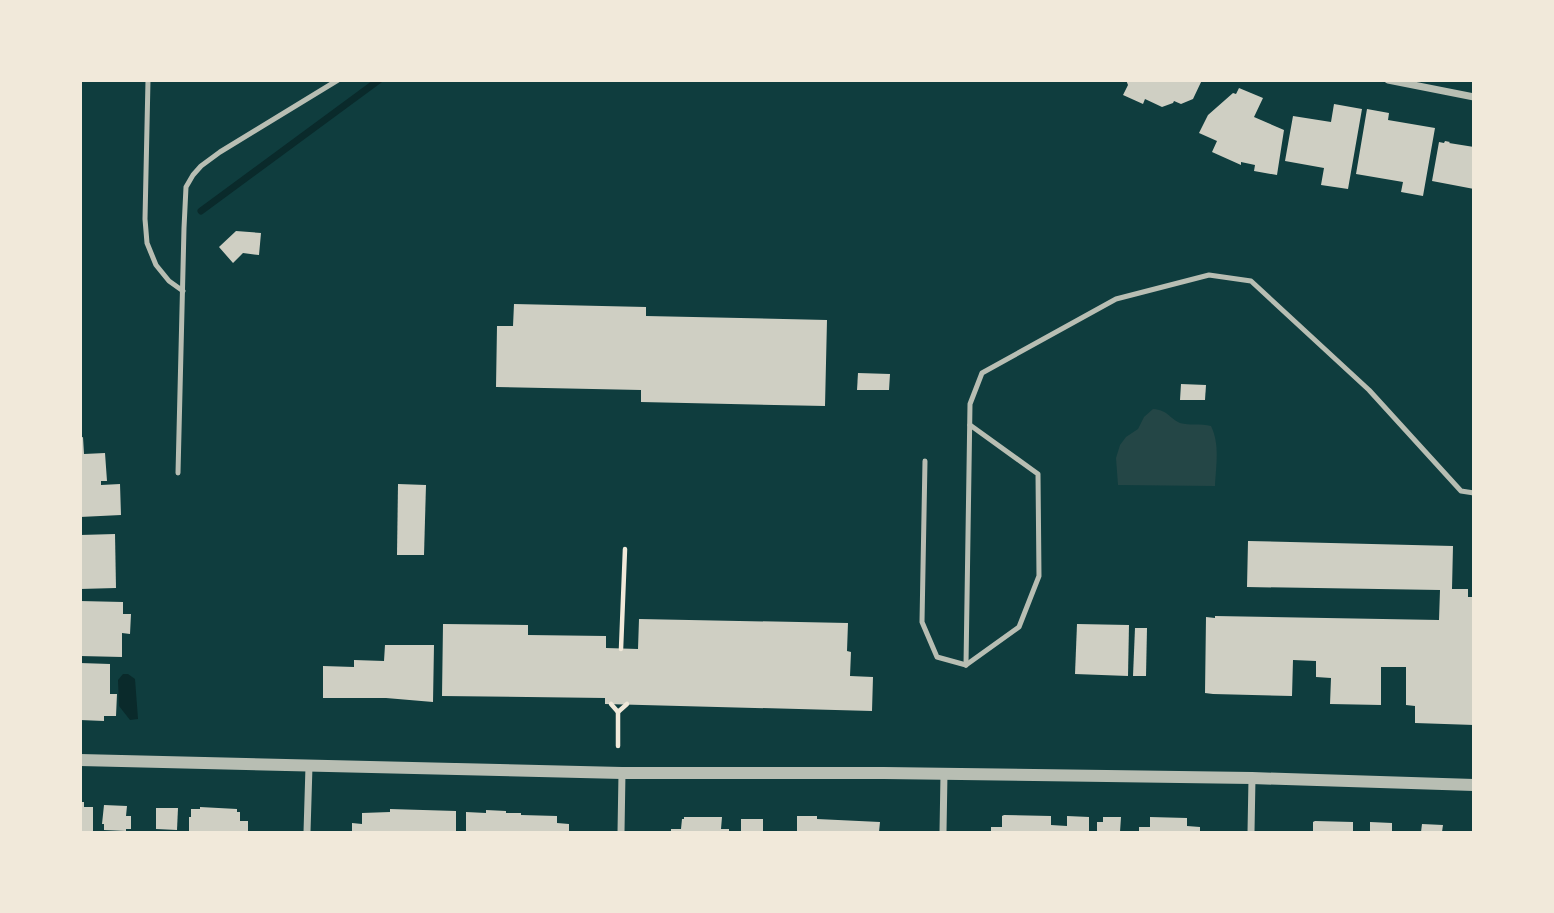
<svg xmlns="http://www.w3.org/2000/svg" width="1554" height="913" font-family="'Nunito Sans',sans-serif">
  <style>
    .green { fill: #244646 }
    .water { fill: #0a2a2b }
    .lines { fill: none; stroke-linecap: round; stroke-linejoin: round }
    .stream { stroke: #0a2a2b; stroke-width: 7 }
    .building { fill: #cfcfc3 }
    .path { stroke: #f1e9da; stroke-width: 4.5 }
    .service { stroke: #b8beb3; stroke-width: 5 }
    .minor { stroke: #b8beb3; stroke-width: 7 }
    .tertiary { stroke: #b8beb3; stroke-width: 12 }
  </style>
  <rect width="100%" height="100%" fill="#0f3d3e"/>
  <path class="green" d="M1153,409c15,1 16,9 27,14 9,3 21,0 31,3 9,18 5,40 4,60l-97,-1 -2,-27 4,-13 6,-8 12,-8 6,-12z"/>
  <polygon class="water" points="123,674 128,674 135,679 138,719 130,720 119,706 118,680"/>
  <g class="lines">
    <polyline class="stream" points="201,211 379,80"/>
  </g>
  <g class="building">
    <polygon points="1126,80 1202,80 1193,99 1181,104 1174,101 1173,103 1162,107 1145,99 1143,104 1123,95 1128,85"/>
    <polygon points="1239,88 1263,98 1254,117 1284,130 1277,175 1254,171 1255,165 1241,162 1241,165 1212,152 1217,141 1199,133 1208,115 1233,93 1236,94"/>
    <polygon points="1334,104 1362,109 1348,189 1321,185 1324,168 1285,161 1293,116 1331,122"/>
    <polygon points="1367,109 1389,113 1388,120 1435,128 1423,196 1401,192 1403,182 1356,174"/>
    <polygon points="1445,141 1450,142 1449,143 1474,147 1474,189 1432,181 1439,142 1444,143"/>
    <polygon points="236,231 261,233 259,255 243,253 233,263 219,247"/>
    <polygon points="514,304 646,307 646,316 827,320 825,406 641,402 641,390 496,387 497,326 513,326"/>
    <polygon points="858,373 890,374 889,390 857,390"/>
    <polygon points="1181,384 1206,385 1205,400 1180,400"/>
    <polygon points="83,437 84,454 105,453 107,481 101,481 101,485 120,484 121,515 80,517 80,438"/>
    <polygon points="398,484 426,485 424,555 397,555"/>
    <polygon points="115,534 116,588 80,589 80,535"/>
    <polygon points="1248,541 1453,546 1452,589 1468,589 1468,597 1474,597 1474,725 1415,723 1415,706 1406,705 1406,667 1381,667 1381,705 1330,704 1331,678 1316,677 1316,661 1293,660 1292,696 1213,694 1205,693 1206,617 1215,618 1215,616 1439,620 1440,590 1247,587"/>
    <polygon points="80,601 123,602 123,614 131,614 130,634 122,633 122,657 80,656"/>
    <polygon points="639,619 848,623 847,651 851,652 850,676 873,677 872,711 605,704 605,698 442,696 443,624 528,625 528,635 606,636 606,648 638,649"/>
    <polygon points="1077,624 1129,625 1128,676 1075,674"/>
    <polygon points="1135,628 1147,628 1146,676 1133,676"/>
    <polygon points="385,645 434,645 433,702 386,698 323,698 323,666 354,667 354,660 384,661"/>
    <polygon points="80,663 110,664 110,694 117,694 116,716 104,716 104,721 80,720"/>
    <polygon points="80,802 84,802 84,807 93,807 93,832 80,832"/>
    <polygon points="104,805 127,806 126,816 131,816 131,829 126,829 126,831 104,830 104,824 102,824"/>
    <polygon points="200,807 237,809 237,812 240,812 240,821 248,821 248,832 189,832 189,817 191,817 191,809 200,809"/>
    <polygon points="156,808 178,808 177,830 156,829"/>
    <polygon points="390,809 456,811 456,832 352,832 352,823 362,824 362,813 390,812"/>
    <polygon points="486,810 506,811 506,813 521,813 521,815 557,816 557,823 569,824 569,832 466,832 466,812 486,813"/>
    <polygon points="1004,815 1051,816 1051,825 1067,826 1067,816 1089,817 1089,832 991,832 991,827 1002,827 1002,816"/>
    <polygon points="797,816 817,816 817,819 880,822 879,832 797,832"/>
    <polygon points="684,817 722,817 721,829 729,829 729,832 671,832 671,829 681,829 682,819 684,819"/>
    <polygon points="1103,817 1121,817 1120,832 1097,832 1097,822 1103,822"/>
    <polygon points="1150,817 1187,818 1187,826 1200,827 1200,832 1139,832 1139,827 1150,827"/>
    <rect x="741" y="819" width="22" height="13"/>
    <polygon points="1315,821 1353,822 1353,832 1313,832 1313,822"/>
    <polygon points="1370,822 1392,823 1392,832 1370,832"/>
    <polygon points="1422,824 1443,825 1442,832 1421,832"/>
  </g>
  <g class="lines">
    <g class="path">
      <polyline points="621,649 625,549"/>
      <polyline points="611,704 618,712 627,704"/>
      <polyline points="618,746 618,712"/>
    </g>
    <g class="service">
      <polyline points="148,80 145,219 147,243 156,265 169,281 183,291"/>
      <polyline points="925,461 922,622 937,657 966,665"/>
      <polyline points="178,473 184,228 186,187 193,175 201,166 220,152 338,80"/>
      <polyline points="966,665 970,404 982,373 1116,299 1209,275 1251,281 1369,390 1461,491 1474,493"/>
      <polyline points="966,665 1019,627 1039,576 1038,474 970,425"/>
    </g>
    <g class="minor">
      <polyline points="1388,80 1474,97"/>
      <polyline points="307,832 309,766"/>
      <polyline points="621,832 622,773"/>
      <polyline points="943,832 944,774"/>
      <polyline points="1251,832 1252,778"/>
    </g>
    <polyline class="tertiary" points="80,760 622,773 884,773 1252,778 1474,785"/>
  </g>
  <rect width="1554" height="913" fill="none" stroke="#f1e9da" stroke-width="164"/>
</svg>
